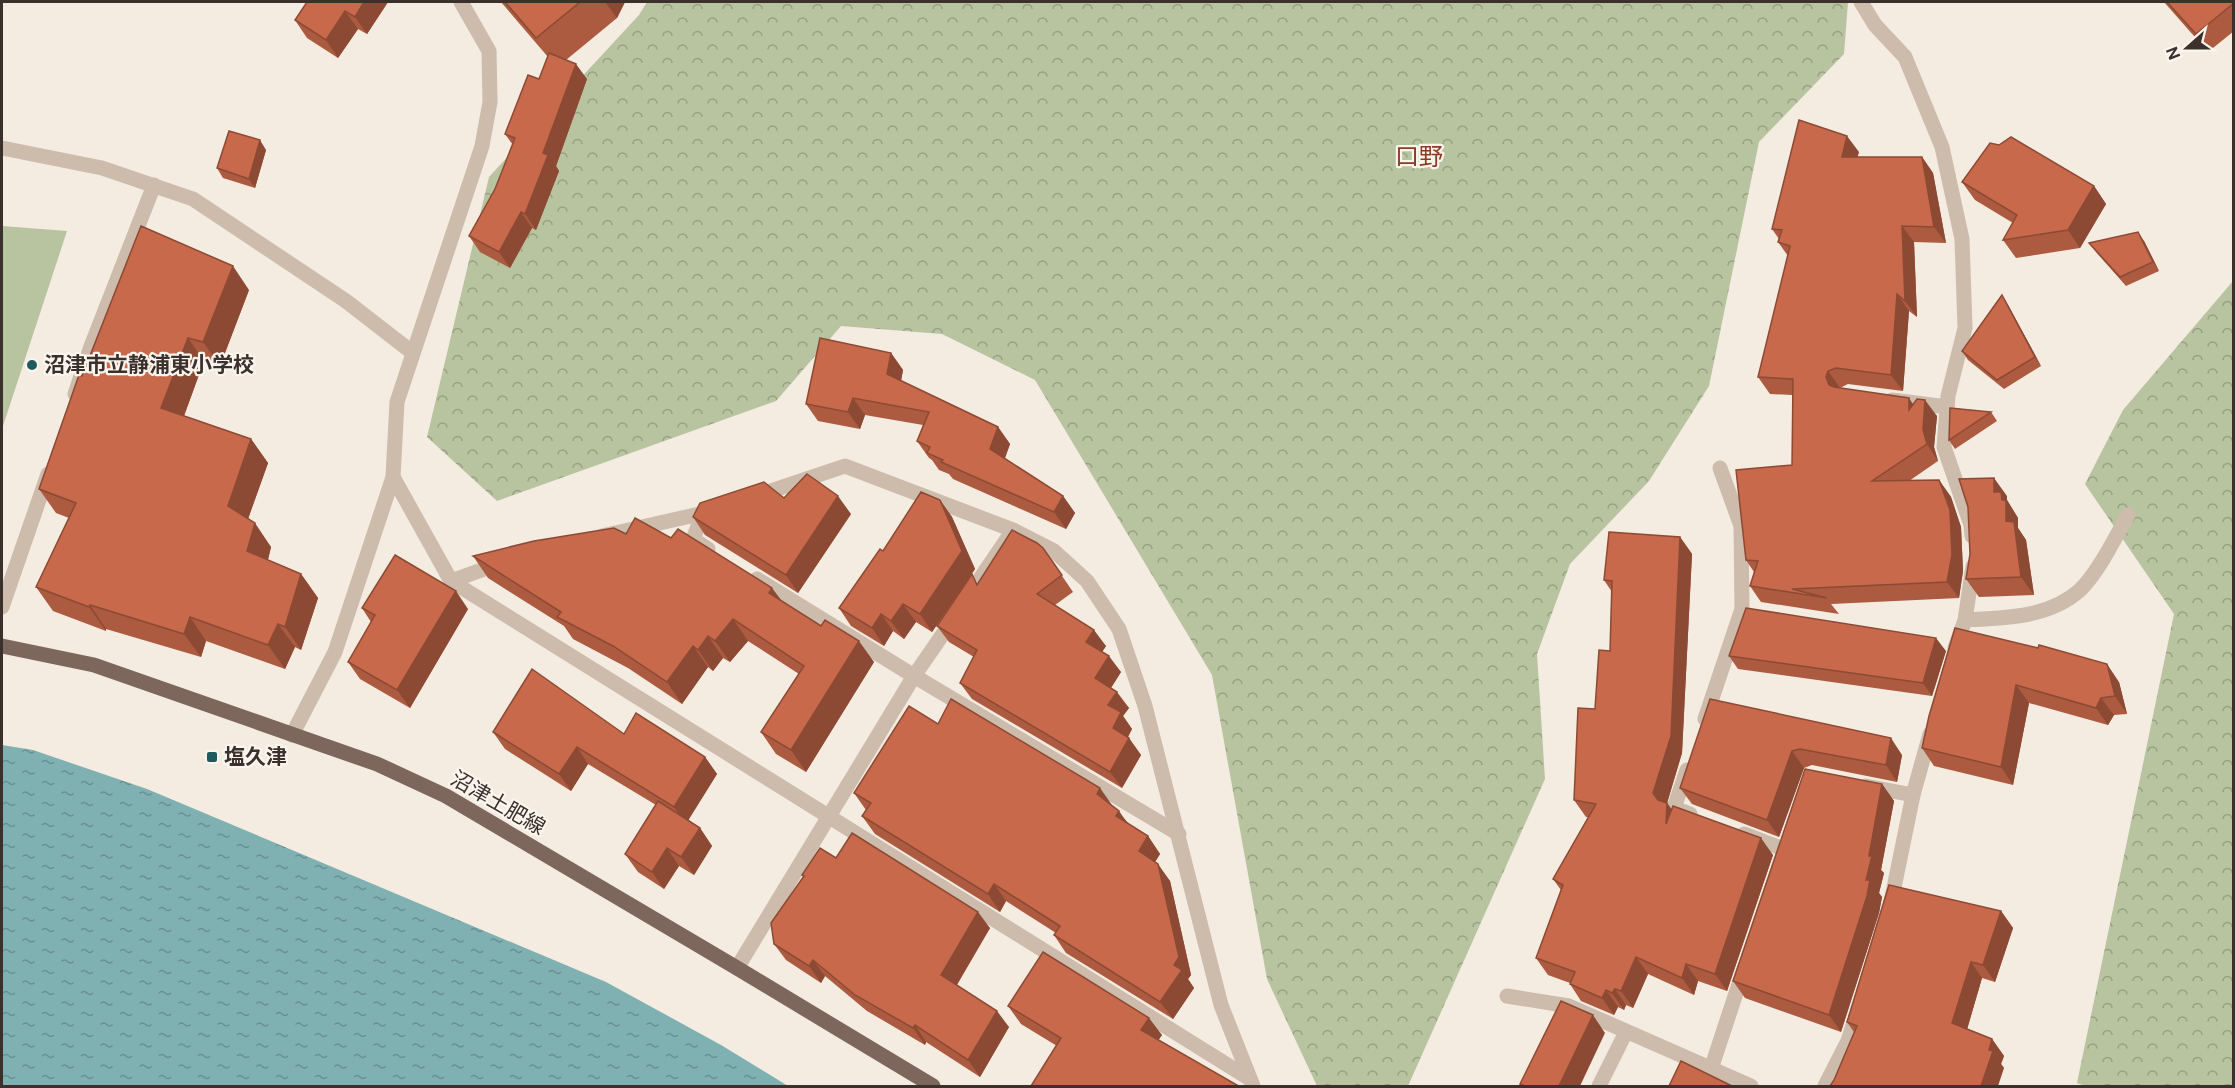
<svg xmlns="http://www.w3.org/2000/svg" width="2235" height="1088" font-family="'Public Sans','Noto Sans JP',sans-serif">
  <style>
    .green { fill: #b8c4a0 }
    .forest { fill: url(#forest-crowns) }
    .water { fill: url(#water-ripples) }
    .lines { fill: none; stroke-linecap: round; stroke-linejoin: round }
    .street { stroke: #cdbbac; stroke-width: 15 }
    .primary { stroke: #7d675c; stroke-width: 15 }
    .wall { fill: #ac5a40 }
    .shaded-wall { fill: #8c4a34 }
    .building { fill: #c8694b; stroke: #8c4a34; stroke-width: 1.5 }
    .poi-dot { fill: #1f5a5e; stroke: #fbf5ee; stroke-width: 2 }
    .labels { text-anchor: middle; stroke-width: 4.5; stroke-linejoin: round; paint-order: stroke }
    .poi-label { font-size: 21px; font-weight: bold; fill: #3b302b; stroke: #fbf5ee; text-anchor: start }
    .street-label { font-size: 21px; fill: #3b302b; stroke: #fbf5ee }
    .quarter-label { font-size: 24px; fill: #8c3b22; stroke: #fbf5ee }
  </style>
  <defs>
    <pattern id="forest-crowns" width="20" height="18" patternUnits="userSpaceOnUse" patternTransform="scale(1.5)"><rect width="20" height="18" fill="#b8c4a0"/><path d="M2 6a3 3 0 1 1 6 0M12 15a3 3 0 1 1 6 0" fill="none" stroke="#97a083"/></pattern>
    <pattern id="water-ripples" width="26" height="14" patternUnits="userSpaceOnUse" patternTransform="scale(1.5)"><rect width="26" height="14" fill="#7fb0b2"/><path d="M2 4q2-2 4 0t4 0M15 11q2-2 4 0t4 0" fill="none" stroke="#699091"/></pattern>
  </defs>
  <rect width="100%" height="100%" fill="#f4ebe1"/>
  <polygon class="green" points="2,226 67,231 2,429"/>
  <g class="forest">
    <polygon points="647,2 1848,2 1844,54 1759,142 1709,386 1649,481 1570,564 1537,654 1545,779 1408,1086 1317,1086 1267,979 1212,675 1035,380 942,334 841,326 776,401 497,501 427,437 489,177 639,15"/>
    <polygon points="2233,281 2233,1085 2228,1086 2085,1086 2077,1083 2174,614 2085,484 2123,410"/>
  </g>
  <polygon class="water" points="2,745 33,750 147,789 606,982 721,1045 788,1086 2,1086"/>
  <g class="lines">
    <g class="street">
      <polyline points="1861,2 1875,25 1905,57 1942,147 1962,239 1965,328 1948,396 1944,447 1971,525 1972,536"/>
      <polyline points="2,148 102,168 193,199 346,301 413,353"/>
      <polyline points="75,394 90,349 154,185"/>
      <polyline points="1892,400 1947,407"/>
      <polyline points="393,477 451,581 1250,1079"/>
      <polyline points="756,496 845,466 1013,530 1054,551 1087,581 1119,629 1145,706 1221,1005 1253,1086"/>
      <polyline points="703,514 693,539 708,549"/>
      <polyline points="602,536 713,511"/>
      <polyline points="757,579 914,676 1179,834"/>
      <polyline points="451,581 501,563"/>
      <polyline points="967,598 1007,539"/>
      <polyline points="2,607 48,474"/>
      <path d="M1965,620c39,-2 84,-2 115,-30 18,-17 36,-54 48,-75"/>
      <polyline points="1955,648 1965,620 1973,566"/>
      <polyline points="1705,719 1742,609 1741,526 1720,468"/>
      <polyline points="292,735 335,652 393,477 397,402 482,146 490,102 489,51 461,2"/>
      <polyline points="1687,770 1674,808 1690,814"/>
      <polyline points="1866,786 1913,795"/>
      <polyline points="1744,834 1786,850"/>
      <polyline points="1890,907 1913,795 1930,734"/>
      <polyline points="737,968 914,676 954,618"/>
      <polyline points="1507,996 1569,1006 1751,1086"/>
      <polyline points="1711,1069 1744,969"/>
      <polyline points="1599,1086 1626,1032"/>
      <polyline points="1825,1086 1848,1041 1858,1010"/>
    </g>
    <polyline class="primary" points="2,646 94,665 377,764 446,796 737,968 933,1086"/>
  </g>
  <g class="wall">
    <polygon points="307,2 388,2 367,34 358,29 338,58 307,38 295,20"/>
    <polygon points="501,2 625,2 617,18 566,60 587,79 556,166 559,171 536,230 532,228 510,268 480,252 469,236 495,189 513,145 505,134 539,79 548,57"/>
    <polygon points="2164,2 2234,2 2234,31 2208,52"/>
    <polygon points="266,150 255,188 223,178 217,168"/>
    <polygon points="1859,152 1857,157 1922,157 1933,173 1946,243 1914,242 1917,317 1909,311 1903,391 1848,384 1840,388 1913,404 1937,416 1934,447 1938,461 1909,481 1939,480 1951,497 1961,527 1963,571 1959,598 1831,604 1839,614 1761,602 1750,586 1754,572 1746,560 1792,465 1792,395 1770,394 1758,377 1788,256 1778,242 1779,239 1772,229"/>
    <polygon points="1962,182 2094,186 2106,204 2080,248 2016,258 2003,240 2013,223 1975,200"/>
    <polygon points="2144,241 2159,271 2126,286 2096,252 2089,243"/>
    <polygon points="249,290 220,366 204,361 184,416 251,439 268,463 248,519 271,547 268,560 301,574 318,598 301,650 295,647 285,669 206,641 201,657 106,629 106,631 53,611 36,587 69,518 56,513 39,489 82,376"/>
    <polygon points="2002,295 2008,305 2041,366 2004,389 1968,360 1962,351"/>
    <polygon points="891,353 903,370 901,381 998,427 1010,444 1005,458 1063,496 1075,513 1066,529 953,479 949,474 939,470 932,460 929,458 917,441 923,425 865,415 860,429 818,421 806,404"/>
    <polygon points="1991,412 1997,421 1955,449 1949,440"/>
    <polygon points="2007,496 2007,500 2018,518 2018,528 2026,540 2034,595 1979,597 1966,579"/>
    <polygon points="784,498 851,514 798,593 705,535 693,517"/>
    <polygon points="940,500 952,517 975,569 932,632 916,622 904,639 893,631 884,646 851,626 839,608 883,551"/>
    <polygon points="626,534 782,601 874,662 806,772 776,754 761,732 799,674 748,641 730,662 723,658 713,671 708,667 682,704 628,668 573,639 564,626 488,578 473,556"/>
    <polygon points="1680,537 1692,554 1682,753 1667,803 1672,810 1773,855 1727,991 1698,981 1694,995 1648,974 1633,1008 1626,1005 1624,1010 1618,1007 1614,1015 1581,1001 1570,984 1570,983 1548,975 1536,958 1561,890 1553,879 1588,817 1586,817 1574,800 1595,709 1610,651 1612,592 1604,580"/>
    <polygon points="1043,548 1073,592 1055,605 1106,646 1102,652 1121,672 1111,688 1129,708 1123,716 1132,729 1128,737 1141,755 1122,788 972,699 960,683 974,657 949,642 937,626 979,583"/>
    <polygon points="362,608 468,609 410,708 360,679 348,662 371,622"/>
    <polygon points="1955,628 2119,682 2127,714 2114,715 2108,725 2029,703 2013,785 1934,766 1922,748"/>
    <polygon points="1946,651 1932,696 1738,669 1729,656"/>
    <polygon points="1710,699 1902,755 1897,782 1812,765 1804,768 1779,837 1692,804 1680,788"/>
    <polygon points="938,724 1112,805 1128,823 1148,836 1160,854 1155,862 1170,881 1191,975 1188,979 1194,988 1173,1019 1066,953 1054,935 1056,933 1006,901 1000,912 875,834 862,816 866,810 854,793"/>
    <polygon points="493,732 624,734 705,757 717,774 688,820 700,828 712,846 694,875 679,866 664,889 638,872 625,854 656,805 588,764 571,791 505,749"/>
    <polygon points="1882,784 1894,801 1881,870 1884,873 1879,893 1882,897 1879,913 1841,1032 1745,998 1733,981"/>
    <polygon points="836,858 990,928 957,985 1009,1027 980,1077 926,1042 925,1045 867,1011 825,976 821,983 786,960 774,944 803,877 802,875"/>
    <polygon points="2001,911 2013,928 1995,982 1982,978 1967,1029 1992,1039 2004,1056 2001,1064 2004,1068 1834,1080 1854,1032 1847,1022"/>
    <polygon points="1008,1006 1162,1035 1158,1040 1238,1086 1031,1086 1057,1046 1021,1024"/>
  </g>
  <g class="shaded-wall">
    <polygon points="364,2 388,2 367,34 355,17"/>
    <polygon points="605,2 625,2 617,18"/>
    <polygon points="345,11 358,29 338,58 326,40"/>
    <polygon points="576,64 587,79 556,166 559,171 536,230 525,214 543,153"/>
    <polygon points="1847,136 1859,152 1853,173 1842,157"/>
    <polygon points="260,140 266,150 255,188 249,179"/>
    <polygon points="1922,157 1933,173 1946,243 1934,227"/>
    <polygon points="2094,186 2106,204 2080,248 2068,230"/>
    <polygon points="521,212 532,228 510,268 499,252"/>
    <polygon points="1902,226 1914,242 1917,317 1905,301"/>
    <polygon points="2138,232 2144,241 2159,271 2153,262"/>
    <polygon points="233,266 249,290 220,366 203,342"/>
    <polygon points="1897,294 1909,311 1903,391 1891,375"/>
    <polygon points="2002,295 2008,305 2041,366 2035,357"/>
    <polygon points="188,338 204,361 178,432 161,408"/>
    <polygon points="891,353 903,370 899,391 887,374"/>
    <polygon points="1828,371 1840,388 1837,393 1829,385 1826,377"/>
    <polygon points="853,398 865,415 860,429 848,412"/>
    <polygon points="1909,398 1920,415 1909,410"/>
    <polygon points="1925,400 1937,416 1934,447 1938,461 1927,444 1923,430"/>
    <polygon points="998,427 1010,444 1002,466 990,449"/>
    <polygon points="251,439 268,463 244,530 228,506"/>
    <polygon points="1994,478 2007,496 2007,500 2018,518 2018,528 2026,540 2034,595 2021,577 2006,521 1994,492"/>
    <polygon points="1939,480 1951,497 1961,527 1963,571 1959,598 1947,582"/>
    <polygon points="838,496 851,514 798,593 786,575"/>
    <polygon points="1063,496 1075,513 1066,529 1054,512"/>
    <polygon points="940,500 952,517 975,569 932,632 920,614"/>
    <polygon points="255,523 271,547 264,575 247,551"/>
    <polygon points="1680,537 1692,554 1682,753 1665,810 1653,793"/>
    <polygon points="301,574 318,598 301,650 285,627"/>
    <polygon points="772,588 788,609 769,593"/>
    <polygon points="456,591 468,609 410,708 397,690"/>
    <polygon points="903,604 916,622 904,639 891,621"/>
    <polygon points="90,605 106,629 106,631 89,607"/>
    <polygon points="881,614 893,631 884,646 872,628"/>
    <polygon points="190,617 206,641 201,657 184,634"/>
    <polygon points="733,619 748,641 730,662 715,641"/>
    <polygon points="278,624 295,647 285,669 268,645"/>
    <polygon points="1094,630 1106,646 1098,658 1086,642"/>
    <polygon points="708,636 723,658 713,671 698,650"/>
    <polygon points="1936,638 1946,651 1932,696 1923,683"/>
    <polygon points="859,641 874,662 806,772 791,750"/>
    <polygon points="693,646 708,667 682,704 667,682"/>
    <polygon points="1109,656 1121,672 1107,694 1095,678"/>
    <polygon points="2107,664 2119,682 2127,714 2115,696"/>
    <polygon points="2016,685 2029,703 2013,785 2001,767"/>
    <polygon points="1117,692 1129,708 1123,716 1132,729 1124,744 1113,728 1108,705"/>
    <polygon points="2101,698 2114,715 2108,725 2096,708"/>
    <polygon points="1129,738 1141,755 1122,788 1110,772"/>
    <polygon points="1891,738 1902,755 1897,782 1886,765"/>
    <polygon points="577,747 588,764 571,791 559,774"/>
    <polygon points="1792,751 1804,768 1779,837 1767,820"/>
    <polygon points="705,757 717,774 686,824 674,807"/>
    <polygon points="1882,784 1894,801 1881,870 1884,873 1879,893 1882,897 1879,913 1841,1032 1829,1015 1866,880 1869,856"/>
    <polygon points="1100,788 1112,805 1097,794"/>
    <polygon points="1667,803 1679,820 1666,824"/>
    <polygon points="1119,811 1131,828 1116,816"/>
    <polygon points="700,828 712,846 694,875 681,857"/>
    <polygon points="1148,836 1160,854 1151,868 1139,851"/>
    <polygon points="1761,838 1773,855 1727,991 1715,974"/>
    <polygon points="667,848 679,866 664,889 652,872"/>
    <polygon points="1158,864 1170,881 1191,975 1188,979 1194,988 1173,1019 1160,1002 1174,965"/>
    <polygon points="994,884 1006,901 1000,912 988,894"/>
    <polygon points="2001,911 2013,928 1995,982 1983,965"/>
    <polygon points="978,912 990,928 953,991 941,975"/>
    <polygon points="1636,957 1648,974 1633,1008 1621,991"/>
    <polygon points="813,960 825,976 821,983 809,966"/>
    <polygon points="1971,962 1982,978 1964,1040 1952,1023"/>
    <polygon points="1686,964 1698,981 1694,995 1682,978"/>
    <polygon points="1615,989 1626,1005 1624,1010 1612,993"/>
    <polygon points="1606,990 1618,1007 1614,1015 1602,998"/>
    <polygon points="997,1011 1009,1027 980,1077 968,1060"/>
    <polygon points="1593,1015 1605,1033 1580,1086 1559,1086"/>
    <polygon points="1149,1018 1162,1035 1153,1048 1141,1030"/>
    <polygon points="915,1025 926,1042 925,1045 913,1028"/>
    <polygon points="1992,1039 2004,1056 2001,1064 2004,1068 1998,1086 1981,1086 1989,1050"/>
  </g>
  <g class="building">
    <polygon points="307,2 364,2 355,17 345,11 326,40 295,20"/>
    <polygon points="505,2 580,2 536,38"/>
    <polygon points="2167,2 2234,2 2234,3 2196,34"/>
    <polygon points="549,53 576,64 543,153 548,155 525,214 521,212 499,252 469,236 495,189 515,138 505,134 528,75 539,79"/>
    <polygon points="1799,120 1847,136 1842,157 1922,157 1934,227 1902,226 1905,301 1897,294 1891,375 1836,368 1828,371 1826,377 1829,385 1834,387 1909,398 1909,410 1917,399 1925,400 1923,430 1927,444 1872,481 1939,480 1950,510 1952,555 1947,582 1792,589 1827,598 1750,586 1758,561 1746,560 1736,470 1792,465 1793,379 1758,377 1790,246 1778,242 1782,230 1772,229"/>
    <polygon points="229,131 260,140 249,179 217,168"/>
    <polygon points="2011,137 2094,186 2068,230 2003,240 2017,215 1962,182 1990,143 1999,145"/>
    <polygon points="141,226 233,266 203,342 188,338 161,408 251,439 228,506 255,523 247,551 301,574 285,627 278,624 268,645 190,617 184,634 90,605 89,607 36,587 76,503 39,489 79,375 82,376"/>
    <polygon points="2138,232 2153,262 2120,277 2089,243"/>
    <polygon points="2002,295 2035,357 1997,380 1962,351"/>
    <polygon points="820,338 891,353 887,374 998,427 990,449 1063,496 1054,512 941,462 943,460 927,453 930,447 917,441 929,412 853,398 848,412 806,404"/>
    <polygon points="1950,408 1991,412 1949,440"/>
    <polygon points="807,474 838,496 786,575 693,517 700,503 764,482 784,498"/>
    <polygon points="1994,478 1994,492 2001,492 2002,500 2006,500 2006,521 2014,522 2021,577 1966,579 1970,554 1968,507 1959,479"/>
    <polygon points="921,492 940,500 962,551 920,614 903,604 891,621 881,614 872,628 839,608 880,549 883,551"/>
    <polygon points="635,518 671,538 678,529 772,588 769,593 821,626 825,620 859,641 791,750 761,732 804,666 733,619 715,641 708,636 698,650 693,646 667,682 613,646 557,617 561,612 473,556 534,541 614,528 626,534"/>
    <polygon points="1012,530 1037,543 1043,548 1062,575 1037,594 1094,630 1086,642 1109,656 1095,678 1117,692 1108,705 1121,712 1113,728 1129,738 1110,772 960,683 977,650 937,626 972,574 977,585"/>
    <polygon points="1609,532 1680,537 1671,736 1653,793 1658,800 1667,803 1666,824 1673,806 1761,838 1715,974 1686,964 1682,978 1636,957 1621,991 1615,989 1612,993 1606,990 1602,998 1570,984 1575,972 1536,958 1563,885 1553,879 1596,804 1574,800 1578,708 1595,709 1599,650 1610,651 1612,581 1604,580"/>
    <polygon points="395,555 456,591 397,690 348,662 375,615 362,608"/>
    <polygon points="1746,608 1936,638 1923,683 1729,656"/>
    <polygon points="1955,628 2038,648 2039,645 2107,664 2115,696 2101,698 2096,708 2016,685 2001,767 1922,748 1929,716"/>
    <polygon points="532,669 624,734 636,713 705,757 674,807 577,747 559,774 493,732"/>
    <polygon points="951,699 1100,788 1097,794 1119,811 1116,816 1148,836 1139,851 1158,864 1179,957 1174,965 1182,970 1160,1002 1054,935 1060,926 994,884 988,894 862,816 871,803 854,793 909,706 938,724"/>
    <polygon points="1710,699 1891,738 1886,765 1800,749 1792,751 1767,820 1680,788"/>
    <polygon points="1805,769 1882,784 1869,856 1872,856 1866,880 1870,880 1867,896 1829,1015 1733,981"/>
    <polygon points="658,801 700,828 681,857 667,848 652,872 625,854"/>
    <polygon points="852,833 978,912 941,975 997,1011 968,1060 915,1025 913,1028 855,995 813,960 809,966 774,944 771,923 804,876 802,875 820,848 836,858"/>
    <polygon points="1889,885 2001,911 1983,965 1971,962 1952,1023 1992,1039 1989,1050 1993,1051 1981,1086 1830,1086 1834,1080 1857,1026 1847,1022"/>
    <polygon points="1043,952 1149,1018 1141,1030 1237,1085 1234,1086 1031,1086 1061,1038 1008,1006"/>
    <polygon points="1561,1001 1593,1015 1559,1086 1525,1086 1520,1084"/>
    <polygon points="1681,1061 1732,1086 1669,1086"/>
  </g>
  <g class="poi-dot">
    <circle cx="32" cy="365" r="6"/>
    <rect x="206" y="751" width="12" height="12" rx="3"/>
  </g>
  <g class="labels">
    <g class="poi-label">
      <text x="44" y="372">沼津市立静浦東小学校</text>
      <text x="224" y="764">塩久津</text>
    </g>
    <g class="street-label">
      <text transform="translate(498 803) rotate(30)" y="7">沼津土肥線</text>
    </g>
    <g class="quarter-label">
      <text x="1419" y="165">口野</text>
    </g>
  </g>
  <rect width="2235" height="1088" fill="none" stroke="#3b302b" stroke-width="6"/>
  <g transform="translate(2187 48) rotate(249)" stroke="#fbf5ee" stroke-width="4.5" paint-order="stroke">
  <path d="M0-4.5L10 22L0 15L-10 22Z" fill="#3b302b"/>
  <text y="-9" font-size="16" font-weight="bold" text-anchor="middle" fill="#3b302b">N</text>
  </g>
</svg>
